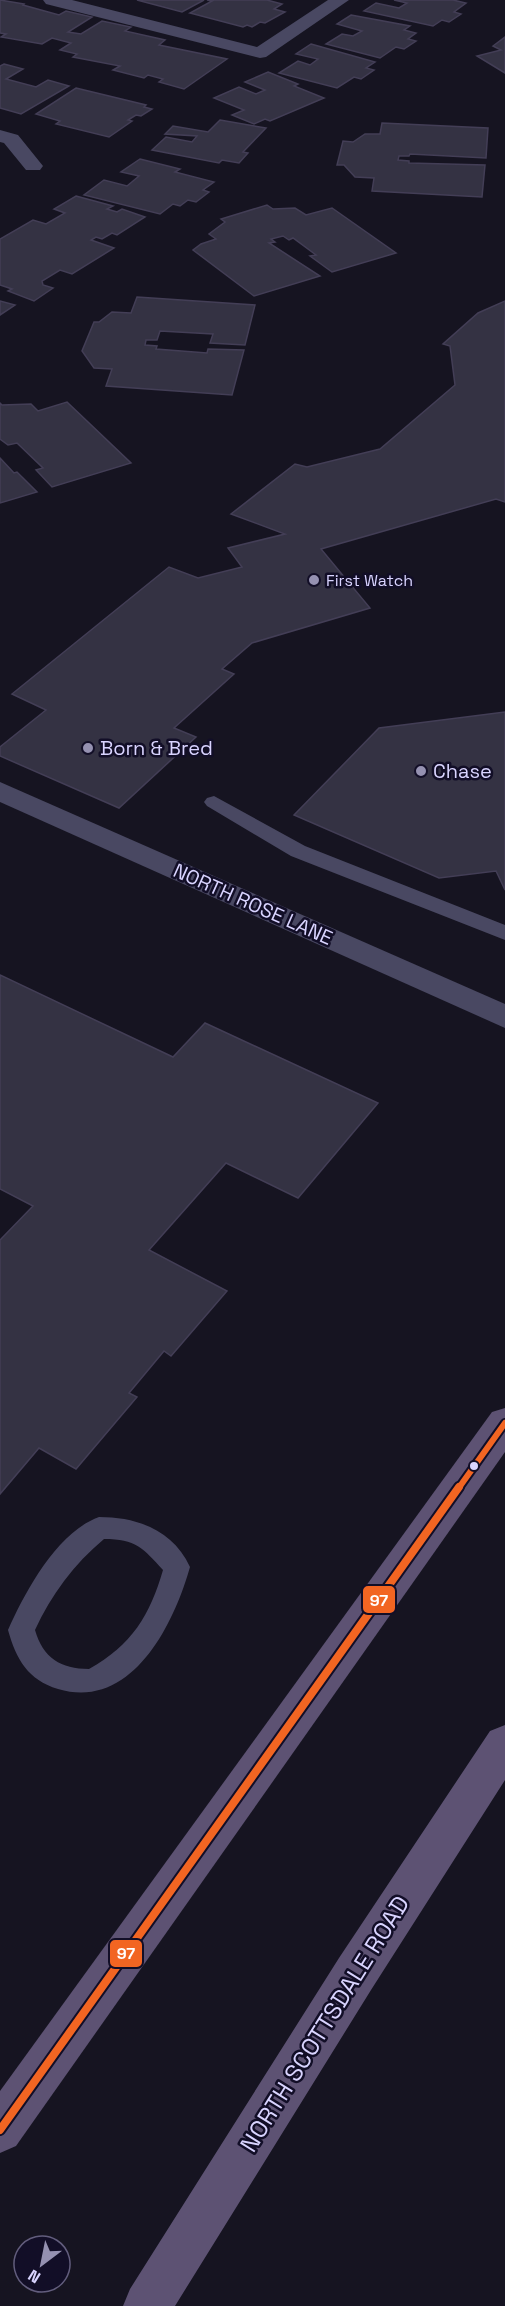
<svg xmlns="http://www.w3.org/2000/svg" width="505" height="2306" font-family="'Space Grotesk',sans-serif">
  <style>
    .building { fill: #343243; stroke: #433e56; stroke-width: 1.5 }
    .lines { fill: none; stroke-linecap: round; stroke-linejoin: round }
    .lane { fill: #494862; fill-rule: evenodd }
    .street { fill: #494862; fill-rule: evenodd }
    .primary { fill: #5d5273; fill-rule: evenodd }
    .bus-1-far1-casing { stroke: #120e27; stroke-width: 10 }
    .bus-1-casing { stroke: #120e27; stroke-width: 12 }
    .bus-1-far1 { stroke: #f26522; stroke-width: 6 }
    .bus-1 { stroke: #f26522; stroke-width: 8 }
    .poi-dot { fill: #9591b1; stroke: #120e27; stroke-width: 2 }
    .bus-dot { fill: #d9d4ff; stroke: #120e27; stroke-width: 2 }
    .labels { text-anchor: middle; stroke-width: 5; stroke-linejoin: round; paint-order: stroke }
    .far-poi-label { font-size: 16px; fill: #d9d4ff; stroke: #120e27; text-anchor: start }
    .poi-label { font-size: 20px; fill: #d9d4ff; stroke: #120e27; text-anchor: start }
    .street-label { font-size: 20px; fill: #d9d4ff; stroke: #120e27 }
    .near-street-label { font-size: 24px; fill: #d9d4ff; stroke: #120e27 }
    .line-badge { stroke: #120e27; stroke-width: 2 }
    .badge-label { font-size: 16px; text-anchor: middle; font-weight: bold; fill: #fff }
  </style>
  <rect width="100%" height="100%" fill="#161421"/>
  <g class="building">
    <polygon points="0,0 24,4 23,5 59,15 66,11 92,17 68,32 81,34 102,21 131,27 125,31 165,40 159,45 227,59 184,89 159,82 163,79 148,75 144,78 113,70 120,66 73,57 77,54 60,50 71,43 52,38 42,44 1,37 6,34 0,33"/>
    <polygon points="137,0 204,0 182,12"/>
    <polygon points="207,0 267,0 282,4 274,9 285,12 265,23 260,22 252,27 247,25 243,27 190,13 212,1"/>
    <polygon points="394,0 453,0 466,3 454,12 461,14 449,22 442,20 433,26 364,11 376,3 399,8 407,3"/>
    <polygon points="351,15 410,26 404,30 416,33 408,39 416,41 404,49 396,47 380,58 326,44 342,34 353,36 362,31 337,24"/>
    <polygon points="505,37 505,73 477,56 501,50 493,46"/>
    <polygon points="311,44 375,62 366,68 374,70 361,79 354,77 337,88 279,73 298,61 310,65 318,59 296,54"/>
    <polygon points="4,64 23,69 6,79 36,87 48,80 69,86 21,114 0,108 0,66"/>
    <polygon points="268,72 298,84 294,86 324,98 270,121 265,119 254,124 232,115 244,110 214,98 239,87 256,94 265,90 245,82"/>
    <polygon points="76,88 146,105 144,107 152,109 141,116 136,115 128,120 132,121 109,137 56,124 60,121 36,114"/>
    <polygon points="220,120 266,128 243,152 248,153 239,163 222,160 219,163 152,150 166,137 192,142 197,136 165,134 173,126 208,132"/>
    <polygon points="382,123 488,128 486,158 410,154 409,156 399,156 398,160 409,161 409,163 485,165 482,197 372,191 374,178 355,177 344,165 337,165 343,141 353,142 365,134 380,134"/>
    <polygon points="140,159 180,169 175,172 214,182 203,190 209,192 196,202 188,200 180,206 173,204 160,214 84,195 104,180 127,186 139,176 121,172"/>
    <polygon points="76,196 113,206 107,209 117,212 122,209 145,217 117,235 112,233 102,239 96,237 91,240 114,248 72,274 60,270 42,281 43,285 53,288 34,301 8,291 12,289 0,285 0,239 33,220 46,224 65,213 54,209"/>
    <polygon points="267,205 273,209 295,208 306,215 332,208 396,253 332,272 310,256 316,255 293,238 289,240 283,236 271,239 275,242 269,243 320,276 254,296 193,250 201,244 216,239 209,234 225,222 221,219"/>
    <polygon points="137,297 255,305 245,345 210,343 213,334 160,331 157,340 146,340 145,345 157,346 156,349 207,353 208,349 244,350 232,395 106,386 112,369 94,368 82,351 94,322 99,322 112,312 131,313"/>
    <polygon points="0,301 15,305 0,315"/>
    <polygon points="505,301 505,502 496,499 321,549 370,608 252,643 222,669 234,674 174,728 196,737 119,808 0,756 0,747 46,710 12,694 169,567 198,578 242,567 228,548 285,534 231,514 295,464 307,467 380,449 455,385 450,346 443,344 478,313"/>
    <polygon points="67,402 131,463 52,487 36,470 43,468 17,443 8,445 0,439 0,403 2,405 31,404 38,411"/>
    <polygon points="0,458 14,473 17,472 37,492 0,503"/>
    <polygon points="505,712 505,890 496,871 439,878 294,815 379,728"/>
    <polygon points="0,975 173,1057 205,1023 378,1103 298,1198 226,1163 149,1250 227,1291 171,1356 164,1351 129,1393 137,1397 76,1469 39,1448 0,1494 0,1240 33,1206 0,1189"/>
  </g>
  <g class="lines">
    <g class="lane">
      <polygon points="214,796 305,846 505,925 505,940 291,856 207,806 204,802 207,798"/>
      <path d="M99,1517c38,0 74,13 91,50 -16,57 -58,144 -132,122 -30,-9 -42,-30 -50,-59 17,-38 49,-98 91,-113zM104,1539c32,0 39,9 59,31 -13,45 -31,75 -74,99 -28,0 -46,-11 -54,-39 16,-35 39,-66 69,-91z"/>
    </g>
    <g class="street">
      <polygon points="43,0 72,0 257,47 328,0 349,0 266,57 260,58 46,4"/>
      <polygon points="0,130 18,135 43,166 40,170 26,170 4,143 0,142"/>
      <polygon points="0,782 505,1004 505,1028 0,802"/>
    </g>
    <g class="primary">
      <polygon points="505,1408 505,1452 16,2146 0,2153 0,2091 492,1412"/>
      <polygon points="505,1725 505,1780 371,1990 175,2306 123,2306 130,2289 339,1958 490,1731"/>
    </g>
    <g class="bus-1-far1-casing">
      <polyline id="bus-1-far1" points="458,1489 505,1423"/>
    </g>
    <g class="bus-1-casing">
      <polyline id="bus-1" points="0,2130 459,1487"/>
    </g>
    <use href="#bus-1-far1" class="bus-1-far1"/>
    <use href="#bus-1" class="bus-1"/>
  </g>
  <g class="poi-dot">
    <circle cx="314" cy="580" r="6"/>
    <circle cx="88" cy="748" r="6"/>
    <circle cx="421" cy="771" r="6"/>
  </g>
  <circle class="bus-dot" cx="474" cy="1466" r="5"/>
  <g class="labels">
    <g class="far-poi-label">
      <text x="326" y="586">First Watch</text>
    </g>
    <g class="poi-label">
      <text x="100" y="755">Born &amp; Bred</text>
      <text x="433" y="778">Chase</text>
    </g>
    <g class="street-label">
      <text transform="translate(253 904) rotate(24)" y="7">NORTH ROSE LANE</text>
    </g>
    <g class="near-street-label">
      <text transform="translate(325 2024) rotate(-58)" y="8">NORTH SCOTTSDALE ROAD</text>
    </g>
  </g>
  <g class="line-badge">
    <rect x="362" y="1585" width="34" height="29" rx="6" fill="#f26522"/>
    <rect x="109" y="1939" width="34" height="29" rx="6" fill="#f26522"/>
  </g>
  <g class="badge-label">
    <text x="379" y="1606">97</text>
    <text x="126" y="1959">97</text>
  </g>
  <g transform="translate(42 2264) rotate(212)"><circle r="28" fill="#120e27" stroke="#625d7d" stroke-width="1.5"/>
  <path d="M0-4.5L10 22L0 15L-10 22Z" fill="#9591b1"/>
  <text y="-9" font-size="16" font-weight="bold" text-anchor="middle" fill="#d9d4ff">N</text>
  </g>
</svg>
